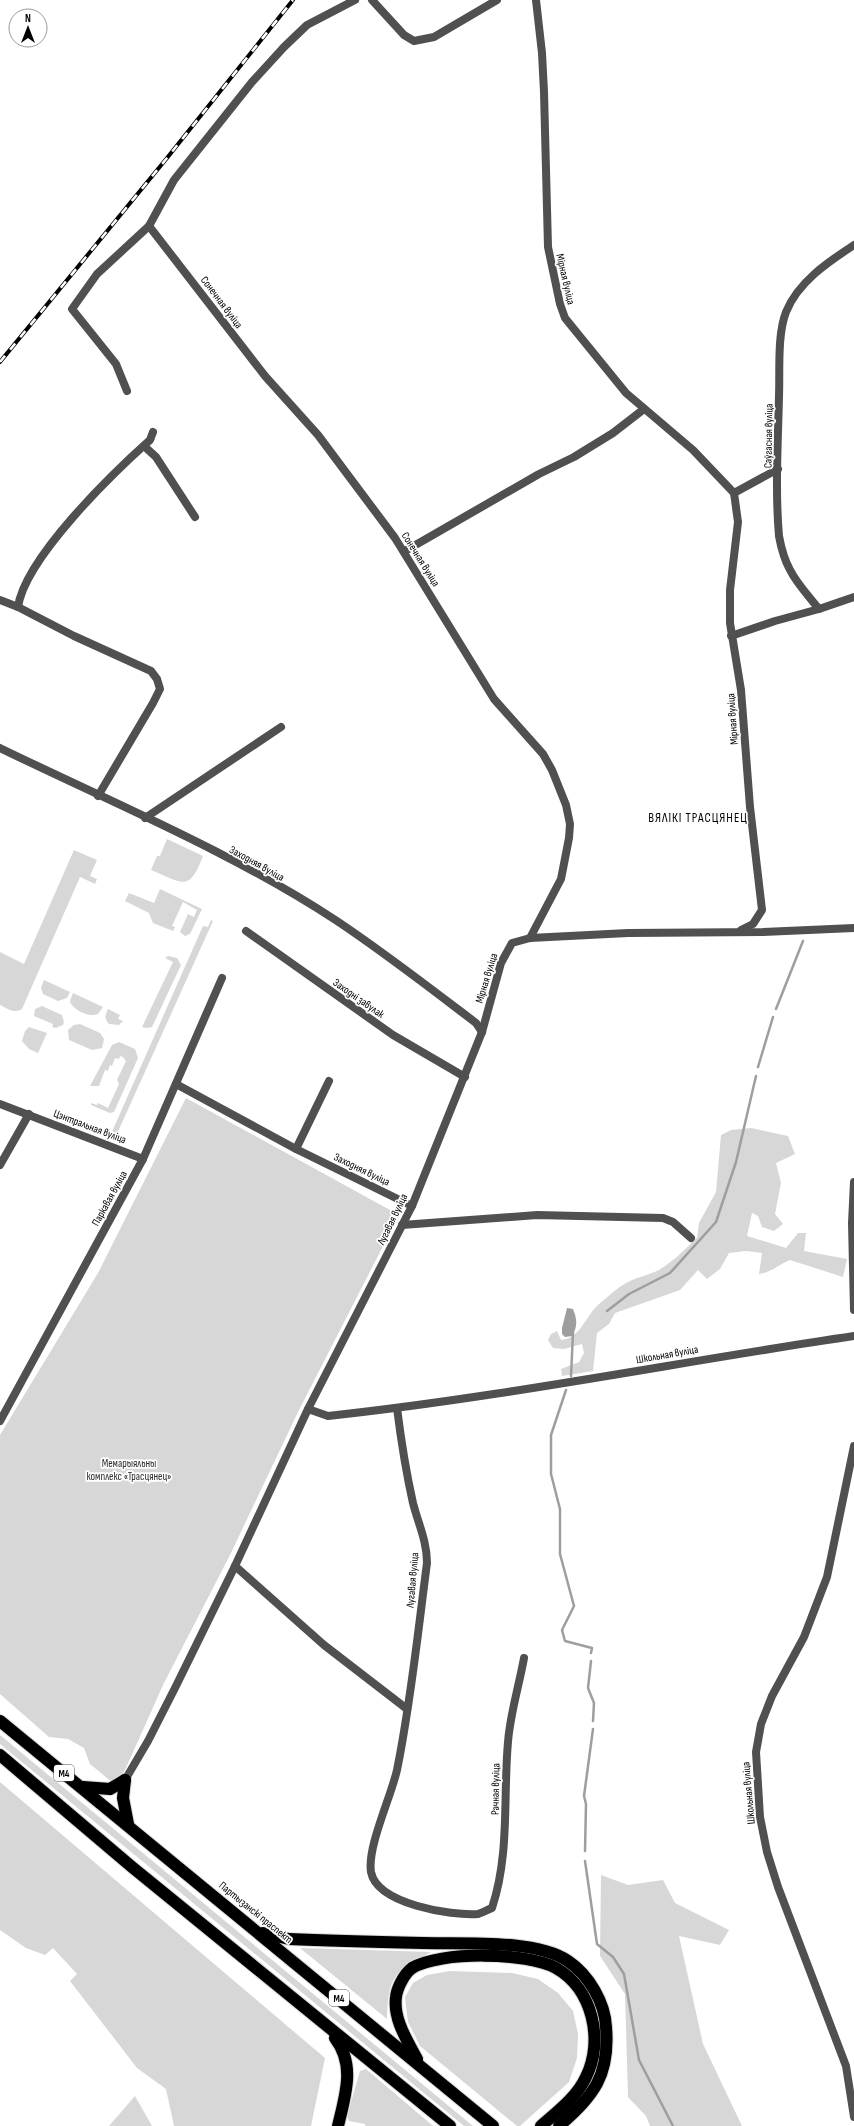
<svg xmlns="http://www.w3.org/2000/svg" width="854" height="2126" font-family="'Sofia Sans Condensed',sans-serif">
  <style>
    .green { fill: #d7d7d7 }
    .water { fill: #9e9e9e }
    .lines { fill: none; stroke-linecap: round; stroke-linejoin: round }
    .stream { stroke: #9e9e9e; stroke-width: 2.5 }
    .highway-casing { stroke: #dbdbdb; stroke-width: 14 }
    .street { stroke: #505050; stroke-width: 8 }
    .highway { stroke: #000; stroke-width: 12 }
    .rail-casing { stroke: #000; stroke-width: 4 }
    .rail { stroke: #fff; stroke-width: 2.5; stroke-dasharray: 8; stroke-linecap: butt }
    .labels { text-anchor: middle; stroke-width: 3.5; stroke-linejoin: round; paint-order: stroke }
    .shield { fill: #fff; stroke: #4c4c4c; stroke-width: 1 }
    .shield-label { font-size: 10px; font-weight: bold; fill: #000 }
    .street-label { font-size: 11px; fill: #000; stroke: #fff }
    .park-label { font-size: 11px; fill: #2e2e2e; stroke: #fff }
    .quarter-label { font-size: 13px; letter-spacing: 1px; fill: #000; stroke: #fff }
  </style>
  <rect width="100%" height="100%" fill="#fff"/>
  <g class="green">
    <path d="M167,839l36,17c-14,37 -20,27 -52,14l6,-14h3z"/>
    <path d="M74,850l23,10 -7,16 7,3 -2,5 -15,-7 -58,132c-9,5 -13,0 -22,-4v-53l24,12z"/>
    <polygon points="160,889 202,909 190,934 185,936 180,932 188,914 194,917 197,910 183,902 172,926 175,927 173,931 153,923 149,913 125,901 129,893 154,903"/>
    <polygon points="211,920 213,921 116,1136 111,1134 203,926 208,927"/>
    <polygon points="168,956 177,958 181,965 152,1027 147,1028 142,1027 173,962 165,958"/>
    <polygon points="44,980 70,992 67,998 58,1001 43,994 41,988"/>
    <path d="M73,993l30,14 -5,7c-8,4 -26,-4 -28,-13z"/>
    <polygon points="42,1006 62,1015 64,1022 63,1025 56,1028 52,1027 53,1024 34,1016 35,1009"/>
    <path d="M108,1009l12,6 -2,4 5,2 -4,4 -10,-1c-5,-6 -4,-8 -1,-15z"/>
    <polygon points="80,1024 100,1033 104,1039 102,1048 92,1050 69,1040 68,1030 74,1025"/>
    <polygon points="29,1027 47,1033 38,1053 29,1049 22,1041 25,1031"/>
    <polygon points="119,1042 135,1049 138,1058 114,1112 110,1113 91,1105 91,1103 97,1105 98,1103 108,1108 119,1084 117,1080 126,1061 123,1057 120,1056 119,1059 115,1058 112,1066 110,1065 108,1071 105,1070 99,1086 90,1086 112,1045"/>
    <polygon points="186,1098 399,1215 298,1412 230,1555 164,1683 125,1770 119,1780 113,1783 90,1764 84,1748 68,1739 49,1737 0,1694 0,1435 98,1273"/>
    <path d="M751,1128l37,8 7,18 -19,9 5,20 -6,31 8,10 -9,7 -12,-4 -4,-11 -6,-3 -5,23 39,12 12,-15h8l-2,18 43,8 -4,18 -53,-17c-12,5 -18,12 -31,14l3,-21 -16,-2 -17,2 -9,16 -13,10 -9,-9 -18,20 -65,23 -6,11 -12,9 -4,38 -31,5 -1,-7 18,-7 5,-9 -2,-9 -18,5 -11,-1 -5,-8 3,-6 6,-3 4,9c18,-1 24,-22 36,-34 8,-7 22,-20 31,-24 11,-6 24,-7 34,-14 13,-8 24,-20 35,-30l2,-15 17,-31 5,-57 10,-5z"/>
    <polygon points="0,1735 473,2126 464,2126 0,1744"/>
    <polygon points="0,1782 325,2058 311,2126 174,2126 166,2089 137,2068 70,1981 77,1974 53,1948 45,1955 26,1948 0,1930"/>
    <polygon points="601,1875 628,1885 663,1880 675,1903 729,1930 720,1945 679,1936 703,2044 742,2126 650,2126 646,2116 628,2097 625,1994 600,1956"/>
    <path d="M300,1948l131,4c-37,19 -43,25 -44,67z"/>
    <polygon points="450,1971 512,1973 538,1979 558,1993 573,2011 578,2034 577,2058 569,2082 520,2126 517,2126 420,2046 408,2022 405,1997 413,1983 427,1975"/>
    <polygon points="366,2069 433,2126 365,2126 365,2124 349,2121 347,2116 360,2071"/>
    <polygon points="135,2096 152,2126 109,2126"/>
  </g>
  <path class="water" d="M567,1308l6,1c4,10 5,17 -1,27l-7,1 -3,-3v-6z"/>
  <g class="lines">
    <g class="stream">
      <polyline points="776,1009 803,941"/>
      <polyline points="758,1067 773,1017"/>
      <polyline points="607,1311 629,1294 670,1273 716,1222 736,1162 756,1076"/>
      <polyline points="571,1376 573,1333"/>
      <polyline points="566,1390 551,1435 551,1474 560,1509 560,1554 574,1606 562,1630 565,1641 592,1648 591,1653"/>
      <polyline points="591,1661 588,1688 594,1703 593,1721"/>
      <polyline points="585,1851 586,1804 584,1796 593,1729"/>
      <polyline points="585,1861 597,1944 613,1957 624,1974 639,2060 673,2126"/>
    </g>
    <g class="highway-casing">
      <g id="highway">
        <polyline points="0,1721 493,2126"/>
        <polyline points="0,1755 132,1867 450,2126"/>
        <polyline points="125,1780 123,1798 128,1824"/>
        <polyline points="83,1787 110,1789 125,1780"/>
        <path d="M263,1933l26,6c45,2 89,3 134,4 39,1 113,-4 145,18 21,14 37,42 38,66 4,49 -12,68 -47,99"/>
        <path d="M335,2038c21,27 10,58 3,88"/>
        <path d="M417,2059c-10,-19 -24,-40 -21,-62 1,-9 8,-23 16,-29 28,-17 115,-16 144,0 37,21 48,73 30,109 -9,20 -29,35 -45,49"/>
      </g>
    </g>
    <g class="street">
      <polyline points="372,0 404,35 414,41 434,37 497,0"/>
      <polyline points="536,0 542,53 544,92 548,247 560,304 565,318 626,393 693,450 734,493 738,522 730,590 730,623 741,690 750,807 762,910 753,924 741,930"/>
      <polyline points="149,226 265,376 318,435 395,538 494,699 543,754 552,770 566,805 570,824 569,838 561,879 530,938"/>
      <path d="M854,245c-26,17 -56,37 -68,67 -9,23 -6,60 -7,84 -1,46 -4,94 0,140 1,6 3,14 5,20 7,21 21,36 35,53l35,-12"/>
      <polyline points="127,391 116,364 72,309 97,274 149,226 174,180 252,82 284,47 307,25 355,0"/>
      <polyline points="144,446 156,457 195,517"/>
      <polyline points="734,493 778,469"/>
      <polyline points="405,551 539,474 574,457 613,433 644,409"/>
      <polyline points="0,600 18,607 74,636 151,671 157,679 160,689 153,703 98,796"/>
      <path d="M18,607c7,-49 95,-134 132,-167l3,-8"/>
      <polyline points="731,636 775,621 819,609"/>
      <path d="M0,748c113,55 232,104 337,173 48,32 93,67 139,102l6,9"/>
      <polyline points="145,818 281,727"/>
      <polyline points="246,931 393,1035 465,1077"/>
      <polyline points="176,1084 296,1149 412,1206"/>
      <polyline points="0,1104 143,1159"/>
      <polyline points="296,1149 329,1081"/>
      <polyline points="0,1165 29,1114"/>
      <polyline points="854,1182 852,1223 854,1310"/>
      <polyline points="402,1225 537,1215 663,1218 673,1222 691,1238"/>
      <path d="M397,1408c4,32 9,64 16,95 5,20 14,38 14,60 -9,68 -16,139 -30,207 -6,27 -30,77 -26,102 6,32 80,44 107,42 4,-1 9,-4 14,-6 18,-54 11,-111 16,-166 2,-28 11,-56 16,-84"/>
      <path d="M308,1409l20,7c176,-19 350,-54 526,-80"/>
      <polyline points="0,1421 143,1159 222,978"/>
      <polyline points="854,1446 827,1577 804,1637 772,1696 761,1724 756,1752 760,1817 767,1852 778,1887 846,2066 854,2117"/>
      <polyline points="235,1566 324,1645 407,1709"/>
      <polyline points="125,1780 148,1741 176,1686 235,1566 308,1409 412,1206 482,1032 501,963 512,943 530,938 628,933 763,932 854,928"/>
    </g>
    <use href="#highway" class="highway"/>
    <g class="rail-casing">
      <polyline id="rail" points="0,362 167,158 293,0"/>
    </g>
    <use href="#rail" class="rail"/>
  </g>
  <g class="labels">
    <g class="shield">
      <rect x="54" y="1765" width="20" height="16" rx="3"/>
      <rect x="329" y="1990" width="20" height="16" rx="3"/>
    </g>
    <g class="shield-label">
      <text x="64" y="1777">М4</text>
      <text x="339" y="2002">М4</text>
    </g>
    <g class="street-label">
      <text transform="translate(566 279) rotate(77)" y="4">Мірная вуліца</text>
      <text transform="translate(222 302) rotate(53)" y="4">Сонечная вуліца</text>
      <text transform="translate(768 436) rotate(-89)" y="4">Саўгасная вуліца</text>
      <text transform="translate(421 559) rotate(58)" y="4">Сонечная вуліца</text>
      <text transform="translate(732 719) rotate(-94)" y="4">Мірная вуліца</text>
      <text transform="translate(257 863) rotate(29)" y="4">Заходняя вуліца</text>
      <text transform="translate(486 978) rotate(-73)" y="4">Мірная вуліца</text>
      <text transform="translate(359 998) rotate(35)" y="4">Заходні завулак</text>
      <text transform="translate(90 1126) rotate(21)" y="4">Цэнтральная вуліца</text>
      <text transform="translate(362 1169) rotate(26)" y="4">Заходняя вуліца</text>
      <text transform="translate(109 1198) rotate(-61)" y="4">Паркавая вуліца</text>
      <text transform="translate(392 1219) rotate(-64)" y="4">Лугавая вуліца</text>
      <text transform="translate(667 1354) rotate(-10)" y="4">Школьная вуліца</text>
      <text transform="translate(412 1580) rotate(-85)" y="4">Лугавая вуліца</text>
      <text transform="translate(495 1789) rotate(-89)" y="4">Рачная вуліца</text>
      <text transform="translate(748 1793) rotate(-95)" y="4">Школьная вуліца</text>
      <text transform="translate(256 1912) rotate(39)" y="4">Партызанскі праспект</text>
    </g>
    <g class="park-label">
      <text x="129" y="1467">Мемарыяльны<tspan x="129" dy="13">комплекс «Трасцянец»</tspan></text>
    </g>
    <g class="quarter-label">
      <text x="698" y="822">ВЯЛІКІ ТРАСЦЯНЕЦ</text>
    </g>
  </g>
  <g transform="translate(28 28)"><circle r="19" fill="#ffffff" stroke="#999999"/>
  <path d="M0-3L7 15L0 10L-7 15Z" fill="#000000"/>
  <text y="-6" font-size="11" font-weight="bold" text-anchor="middle" fill="#000000">N</text>
  </g>
</svg>
